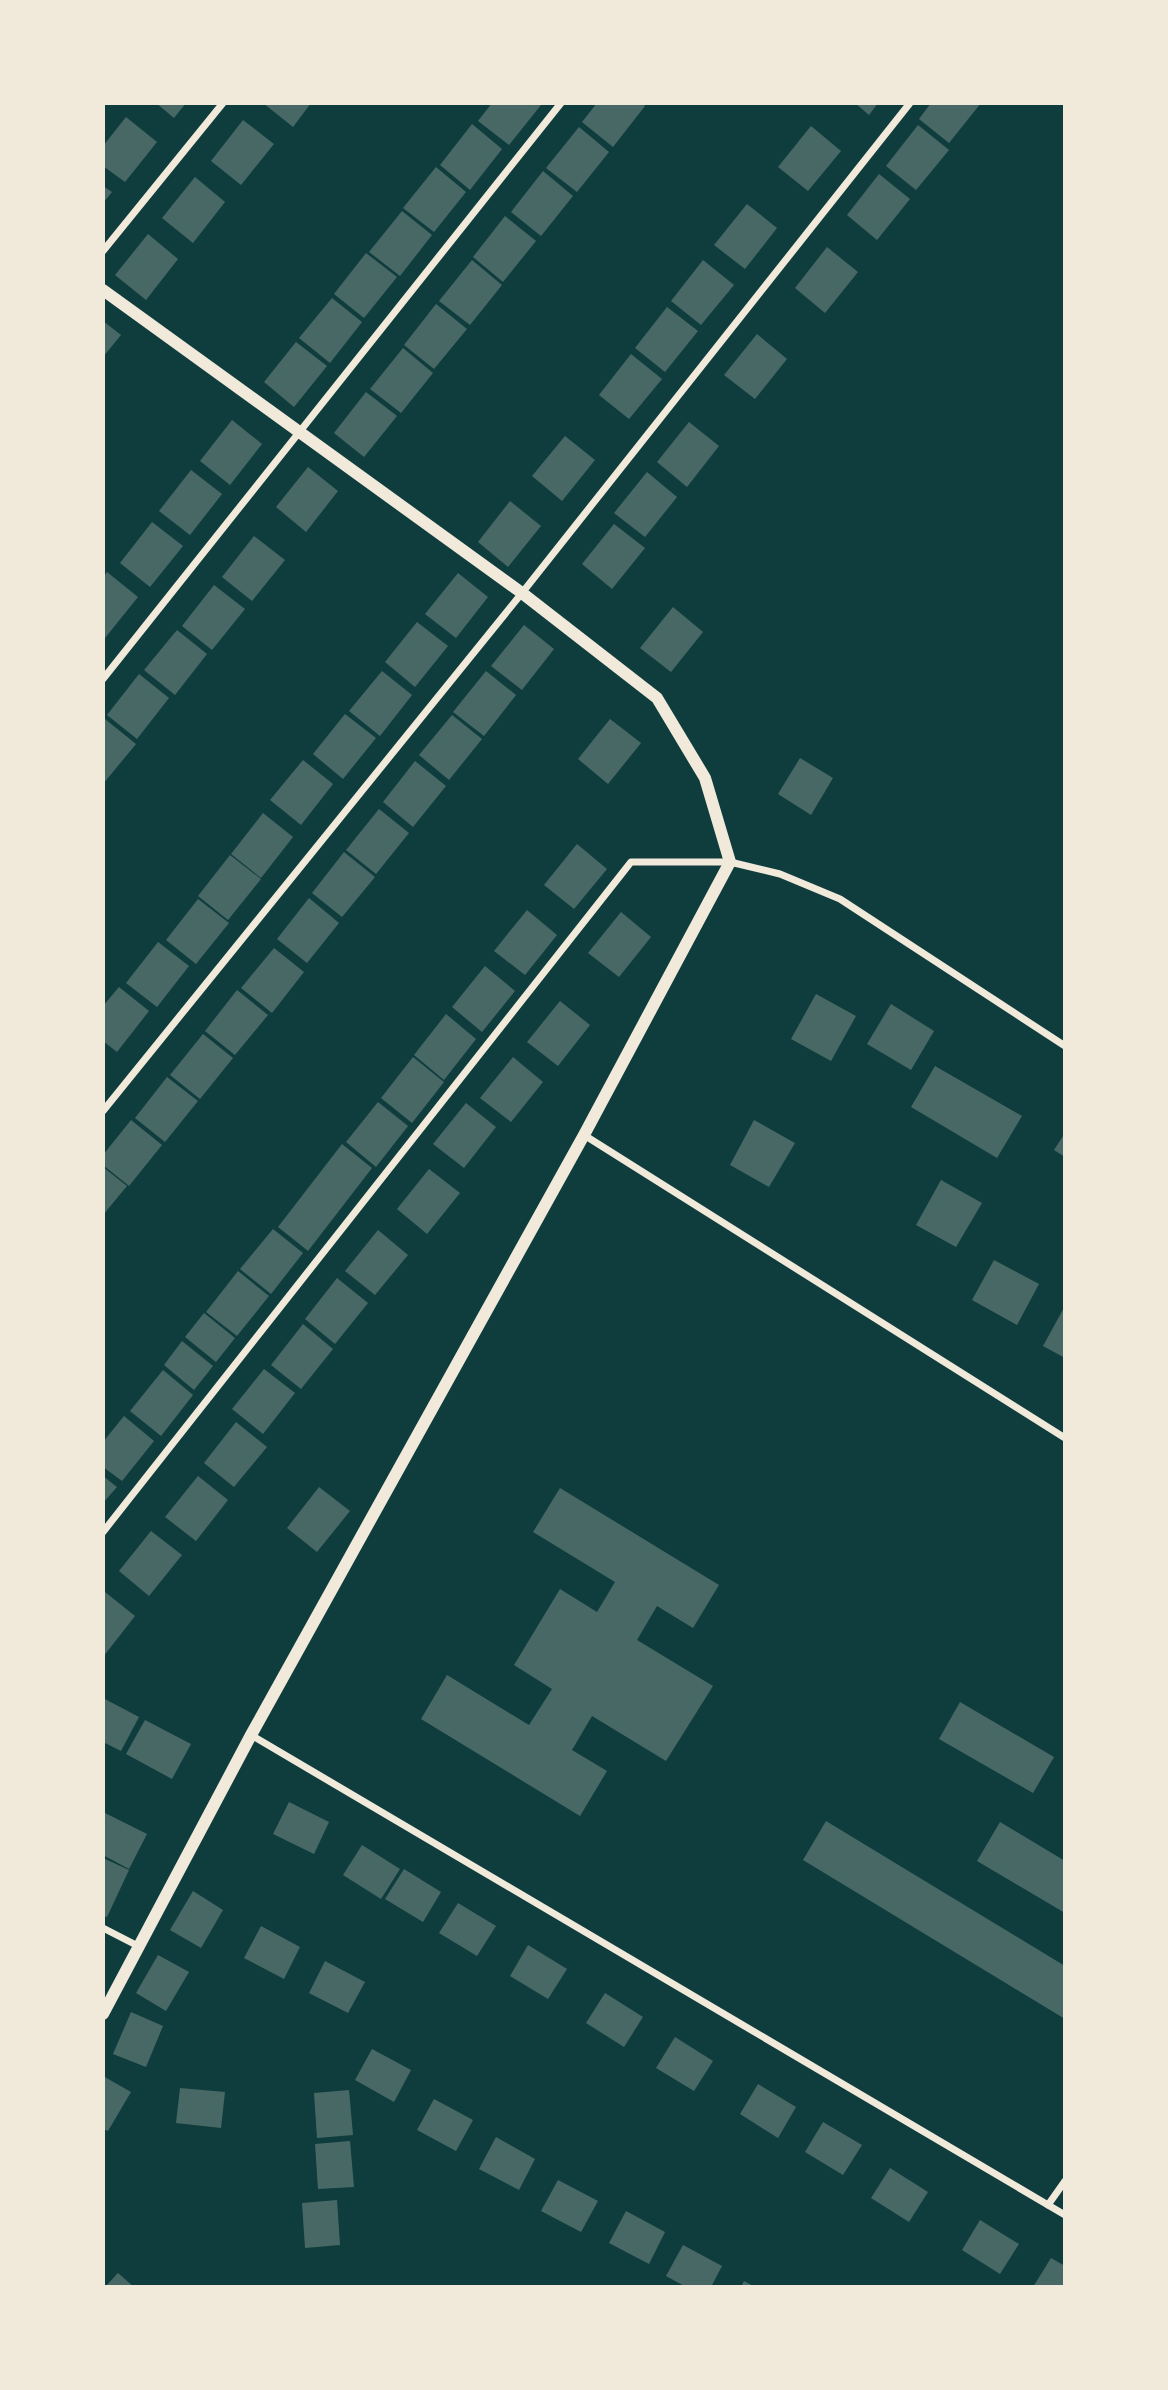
<svg xmlns="http://www.w3.org/2000/svg" width="1168" height="2390" font-family="Barlow,sans-serif">
  <style>
    .building { fill: #486865 }
    .lines { fill: none; stroke-linecap: round; stroke-linejoin: round }
    .minor { stroke: #f1e9da; stroke-width: 7 }
    .tertiary { stroke: #f1e9da; stroke-width: 12 }
  </style>
  <rect width="100%" height="100%" fill="#0f3d3e"/>
  <g class="building">
    <polygon points="156,103 186,103 174,118"/>
    <polygon points="263,103 311,103 293,127"/>
    <polygon points="492,103 539,103 541,105 509,145 478,121"/>
    <polygon points="597,103 642,103 645,106 613,147 582,122"/>
    <polygon points="855,103 878,103 869,115"/>
    <polygon points="931,103 981,103 949,143 919,119"/>
    <polygon points="126,117 157,142 125,182 103,166 103,146"/>
    <polygon points="243,120 274,144 241,185 211,161"/>
    <polygon points="472,124 502,149 470,190 440,165"/>
    <polygon points="918,125 949,150 916,190 886,166"/>
    <polygon points="811,126 841,151 808,191 778,167"/>
    <polygon points="579,127 609,152 577,192 546,168"/>
    <polygon points="436,167 466,192 434,232 403,208"/>
    <polygon points="543,171 573,196 541,236 511,212"/>
    <polygon points="879,174 910,199 877,240 847,215"/>
    <polygon points="195,177 225,202 193,243 162,218"/>
    <polygon points="103,186 112,192 103,203"/>
    <polygon points="747,204 777,228 745,269 714,245"/>
    <polygon points="402,211 432,235 400,276 369,252"/>
    <polygon points="505,216 536,241 503,282 473,257"/>
    <polygon points="148,234 178,259 146,300 115,275"/>
    <polygon points="827,247 858,272 825,313 795,288"/>
    <polygon points="366,253 397,277 364,318 334,294"/>
    <polygon points="472,260 502,285 470,325 439,301"/>
    <polygon points="703,260 734,285 701,325 671,301"/>
    <polygon points="332,298 362,322 330,363 299,338"/>
    <polygon points="436,304 467,329 434,369 404,345"/>
    <polygon points="667,307 698,331 665,372 635,348"/>
    <polygon points="103,321 121,335 103,357"/>
    <polygon points="757,334 787,359 755,399 724,375"/>
    <polygon points="296,342 327,366 294,407 264,382"/>
    <polygon points="403,348 433,373 401,413 370,389"/>
    <polygon points="631,354 662,379 629,419 599,395"/>
    <polygon points="366,392 397,416 364,457 334,433"/>
    <polygon points="232,420 262,444 230,485 200,461"/>
    <polygon points="689,422 719,446 687,487 657,462"/>
    <polygon points="565,436 595,460 562,501 532,476"/>
    <polygon points="308,467 338,491 306,532 276,507"/>
    <polygon points="191,470 222,494 190,535 159,511"/>
    <polygon points="647,472 677,497 645,537 614,513"/>
    <polygon points="510,501 541,526 508,567 478,542"/>
    <polygon points="152,522 183,546 150,587 120,563"/>
    <polygon points="614,524 645,548 612,589 582,564"/>
    <polygon points="254,536 285,560 252,601 222,577"/>
    <polygon points="107,572 138,597 105,638 103,636 103,578"/>
    <polygon points="458,573 488,597 456,638 425,614"/>
    <polygon points="214,585 245,609 212,650 182,626"/>
    <polygon points="673,607 703,632 671,672 640,648"/>
    <polygon points="417,622 448,646 415,687 385,662"/>
    <polygon points="524,625 554,649 522,690 491,666"/>
    <polygon points="177,630 207,654 175,695 144,670"/>
    <polygon points="382,671 412,695 380,736 349,711"/>
    <polygon points="486,671 516,695 484,736 453,712"/>
    <polygon points="139,674 169,698 137,739 107,715"/>
    <polygon points="345,714 376,738 343,779 313,754"/>
    <polygon points="452,715 482,739 449,780 419,755"/>
    <polygon points="105,719 136,744 103,784 103,722"/>
    <polygon points="610,719 641,743 608,784 578,759"/>
    <polygon points="800,758 833,778 811,815 778,794"/>
    <polygon points="303,760 333,784 301,825 270,800"/>
    <polygon points="415,761 446,786 413,827 383,802"/>
    <polygon points="379,809 409,833 376,874 346,850"/>
    <polygon points="263,813 293,837 261,878 231,854"/>
    <polygon points="577,844 607,869 574,909 544,885"/>
    <polygon points="344,852 375,877 342,917 312,893"/>
    <polygon points="230,855 261,879 228,920 198,896"/>
    <polygon points="309,898 339,923 307,963 277,939"/>
    <polygon points="198,899 229,923 196,964 166,940"/>
    <polygon points="527,910 557,935 525,975 494,951"/>
    <polygon points="621,912 651,937 619,977 588,953"/>
    <polygon points="158,942 189,966 157,1007 126,983"/>
    <polygon points="274,948 304,972 272,1013 241,988"/>
    <polygon points="485,966 515,991 482,1032 452,1007"/>
    <polygon points="119,987 149,1011 117,1052 103,1041 103,1006"/>
    <polygon points="237,990 268,1015 235,1055 205,1031"/>
    <polygon points="816,994 856,1016 831,1061 791,1039"/>
    <polygon points="560,1001 590,1025 558,1066 527,1042"/>
    <polygon points="891,1004 934,1031 911,1070 867,1044"/>
    <polygon points="446,1014 476,1039 444,1080 414,1055"/>
    <polygon points="203,1034 233,1058 200,1099 170,1075"/>
    <polygon points="413,1057 444,1082 412,1123 381,1098"/>
    <polygon points="513,1057 543,1082 511,1122 480,1098"/>
    <polygon points="935,1066 1022,1116 997,1158 911,1107"/>
    <polygon points="167,1077 198,1101 165,1142 135,1118"/>
    <polygon points="378,1102 408,1126 376,1167 346,1142"/>
    <polygon points="466,1103 496,1127 464,1168 433,1144"/>
    <polygon points="131,1120 162,1145 129,1186 103,1165 103,1155"/>
    <polygon points="754,1120 795,1143 769,1187 730,1165"/>
    <polygon points="1065,1133 1065,1157 1054,1150"/>
    <polygon points="342,1144 372,1168 308,1251 278,1227"/>
    <polygon points="103,1167 127,1186 103,1215"/>
    <polygon points="429,1169 460,1193 427,1234 397,1209"/>
    <polygon points="941,1180 982,1203 956,1247 916,1225"/>
    <polygon points="273,1229 303,1253 271,1294 240,1269"/>
    <polygon points="378,1230 408,1255 375,1295 345,1271"/>
    <polygon points="994,1260 1039,1284 1017,1325 972,1300"/>
    <polygon points="238,1271 269,1296 237,1336 206,1312"/>
    <polygon points="337,1278 368,1303 335,1344 305,1319"/>
    <polygon points="1065,1306 1065,1358 1043,1346"/>
    <polygon points="204,1313 235,1338 216,1362 185,1337"/>
    <polygon points="303,1324 333,1349 301,1389 271,1365"/>
    <polygon points="182,1341 213,1366 194,1390 164,1365"/>
    <polygon points="264,1369 295,1393 263,1434 232,1409"/>
    <polygon points="163,1370 193,1395 161,1436 130,1411"/>
    <polygon points="124,1416 154,1441 122,1481 103,1467 103,1442"/>
    <polygon points="236,1422 267,1447 234,1487 204,1463"/>
    <polygon points="103,1476 117,1487 103,1503"/>
    <polygon points="198,1476 228,1500 196,1541 165,1517"/>
    <polygon points="319,1487 350,1511 317,1552 287,1528"/>
    <polygon points="560,1488 719,1585 693,1628 657,1606 637,1640 713,1686 666,1761 592,1716 572,1750 607,1771 580,1816 421,1719 447,1675 529,1725 552,1689 514,1665 560,1589 597,1612 615,1582 533,1532"/>
    <polygon points="151,1531 182,1555 149,1596 119,1571"/>
    <polygon points="105,1592 135,1616 103,1657 103,1594"/>
    <polygon points="103,1698 139,1717 121,1751 103,1742"/>
    <polygon points="960,1702 1054,1757 1033,1793 939,1739"/>
    <polygon points="145,1720 191,1744 172,1779 126,1754"/>
    <polygon points="289,1802 329,1822 314,1854 273,1834"/>
    <polygon points="103,1812 147,1834 129,1869 103,1855"/>
    <polygon points="826,1821 1065,1966 1065,2019 803,1860"/>
    <polygon points="1000,1822 1065,1861 1065,1913 977,1861"/>
    <polygon points="362,1845 400,1869 381,1899 343,1875"/>
    <polygon points="103,1858 129,1870 107,1917 103,1916"/>
    <polygon points="404,1869 441,1892 423,1922 385,1899"/>
    <polygon points="193,1891 223,1910 201,1948 170,1930"/>
    <polygon points="458,1903 496,1926 477,1956 439,1933"/>
    <polygon points="261,1926 300,1947 284,1979 244,1958"/>
    <polygon points="528,1945 567,1969 548,1999 510,1976"/>
    <polygon points="158,1955 189,1972 166,2011 136,1993"/>
    <polygon points="325,1961 365,1982 348,2013 309,1993"/>
    <polygon points="605,1993 643,2017 624,2047 586,2023"/>
    <polygon points="131,2012 163,2026 146,2067 113,2054"/>
    <polygon points="675,2037 713,2061 694,2091 656,2068"/>
    <polygon points="372,2049 411,2070 394,2102 355,2080"/>
    <polygon points="103,2076 131,2092 108,2131 103,2129"/>
    <polygon points="758,2084 796,2107 778,2138 740,2114"/>
    <polygon points="180,2088 225,2092 221,2128 176,2123"/>
    <polygon points="349,2090 353,2135 317,2138 314,2093"/>
    <polygon points="434,2099 473,2120 456,2151 417,2130"/>
    <polygon points="823,2122 862,2145 843,2175 805,2152"/>
    <polygon points="496,2137 535,2159 519,2190 479,2169"/>
    <polygon points="350,2141 354,2187 318,2189 315,2144"/>
    <polygon points="890,2168 928,2192 909,2222 871,2198"/>
    <polygon points="558,2180 598,2201 581,2232 541,2211"/>
    <polygon points="337,2200 340,2245 305,2248 302,2203"/>
    <polygon points="626,2211 665,2232 649,2264 609,2243"/>
    <polygon points="980,2220 1019,2244 1000,2274 962,2250"/>
    <polygon points="683,2245 722,2266 711,2287 686,2287 666,2276"/>
    <polygon points="1051,2258 1065,2266 1065,2287 1033,2287"/>
    <polygon points="118,2273 134,2287 105,2287"/>
    <polygon points="744,2281 755,2287 741,2287"/>
  </g>
  <g class="lines">
    <g class="minor">
      <polyline points="103,251 223,103"/>
      <polyline points="103,679 561,103"/>
      <polyline points="103,1111 522,593 910,103"/>
      <polyline points="584,1135 1065,1438"/>
      <polyline points="103,1532 631,862 730,862 780,874 840,899 1065,1046"/>
      <polyline points="251,1735 1065,2215"/>
      <polyline points="103,1928 138,1946"/>
      <polyline points="1048,2205 1065,2181"/>
    </g>
    <polyline class="tertiary" points="103,290 522,593 657,698 705,778 730,862 584,1135 251,1735 103,2014"/>
  </g>
  <rect width="1168" height="2390" fill="none" stroke="#f1e9da" stroke-width="210"/>
</svg>
